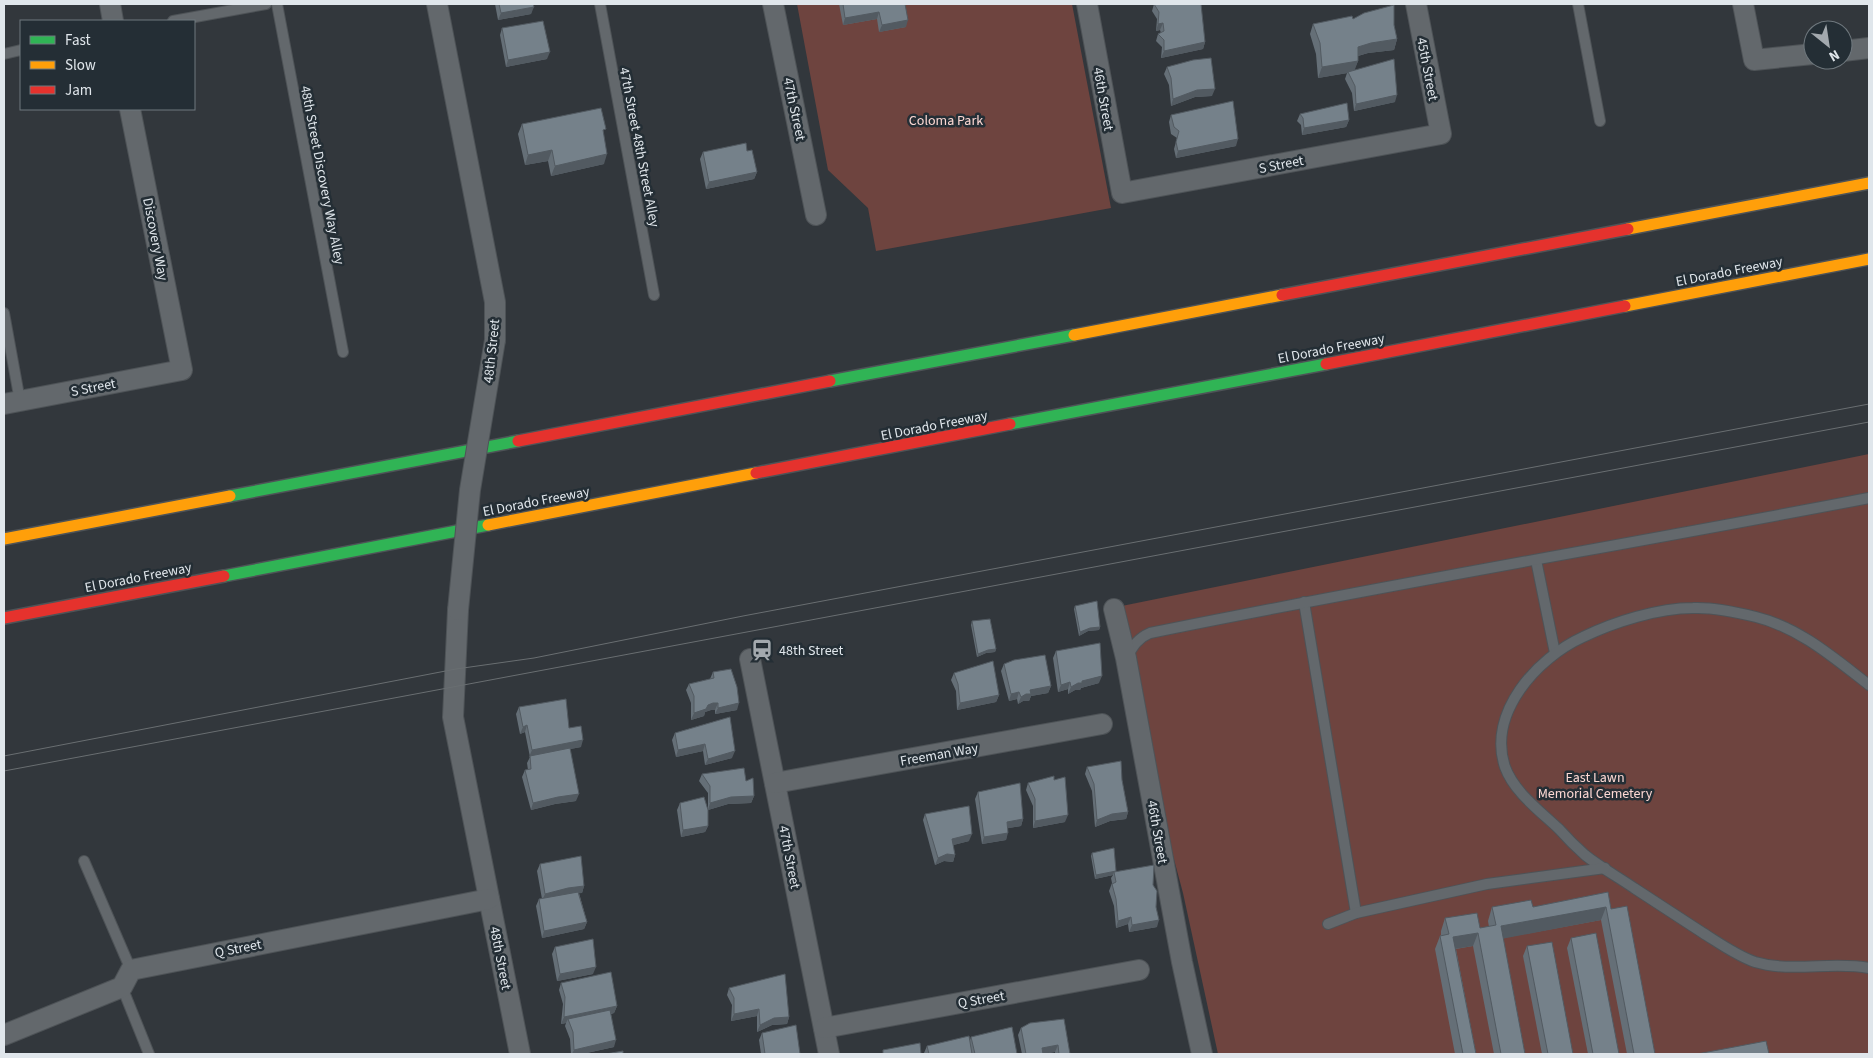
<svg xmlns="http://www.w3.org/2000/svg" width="1873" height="1058" font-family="'Source Sans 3',sans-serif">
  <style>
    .green { fill: #6e443f }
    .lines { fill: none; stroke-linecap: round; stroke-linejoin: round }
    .lane-casing { stroke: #4e5357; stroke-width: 12 }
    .street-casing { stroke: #4e5357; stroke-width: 22 }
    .fast-casing { stroke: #4e5357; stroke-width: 14 }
    .slow-casing { stroke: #4e5357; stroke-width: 14 }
    .jam-casing { stroke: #4e5357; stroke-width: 14 }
    .lane { stroke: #63686c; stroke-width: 10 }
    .street { stroke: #63686c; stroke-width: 20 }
    .fast { stroke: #30b455; stroke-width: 11 }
    .slow { stroke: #ff9f0a; stroke-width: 11 }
    .jam { stroke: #e5322d; stroke-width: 11 }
    .tram { stroke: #696e71; stroke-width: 1 }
    .street-bridge-casing { stroke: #4e5357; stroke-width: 22; stroke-linecap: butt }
    .street-bridge { stroke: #63686c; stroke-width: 20 }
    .wall { fill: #656f77 }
    .shaded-wall { fill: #525a61 }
    .building { fill: #75818a; stroke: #525a61 }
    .labels { text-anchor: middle; stroke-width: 5; stroke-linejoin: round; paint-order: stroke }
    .street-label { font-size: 14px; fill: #e0e6eb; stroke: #242e35 }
    .park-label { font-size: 14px; fill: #fdd8d3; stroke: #242e35 }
    .poi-label { font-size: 14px; fill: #e0e6eb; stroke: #242e35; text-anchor: start }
  </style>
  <rect width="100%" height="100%" fill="#32373c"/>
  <g class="green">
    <polygon points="797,4 1072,4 1111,208 876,251 868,208 828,170"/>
    <polygon points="1869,454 1869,1054 1218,1054 1183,893 1107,609"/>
  </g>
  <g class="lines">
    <g class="lane-casing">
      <g id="lane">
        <polyline points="277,4 343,352"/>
        <polyline points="600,4 654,295"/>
        <polyline points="1578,4 1600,121"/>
        <polyline points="173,21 266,4"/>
        <polyline points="4,54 21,50"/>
        <polyline points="4,313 20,401"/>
        <polyline points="1536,560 1555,653"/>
        <polyline points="1304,602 1356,913"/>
        <path d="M1127,657c6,-11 11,-19 23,-24 239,-49 480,-89 719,-135"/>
        <path d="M1869,685c-35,-27 -69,-57 -113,-68 -20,-5 -42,-10 -63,-9 -35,0 -79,14 -110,29 -46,21 -96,76 -78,130 9,25 35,44 54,62 8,9 17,18 26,26 15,12 33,22 49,33 23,15 46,30 69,45 16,10 34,23 52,29 37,11 77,-1 114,6"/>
        <polyline points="84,861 131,970"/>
        <polyline points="1328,924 1356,913 1487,884 1605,868"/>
        <polyline points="122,987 149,1054"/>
      </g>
    </g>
    <g class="street-casing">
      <g id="street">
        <polyline points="110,4 113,21"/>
        <polyline points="437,4 495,302 495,340"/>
        <polyline points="773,4 816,215"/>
        <polyline points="1087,4 1122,193 1441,134 1416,4"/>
        <polyline points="1743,4 1754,60 1813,54"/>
        <polyline points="1843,51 1869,48"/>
        <polyline points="4,404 182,370 130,109"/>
        <polyline points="1114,609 1126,658 1182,962 1202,1054"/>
        <polyline points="458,610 453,717 520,1054"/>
        <polyline points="750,659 829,1054"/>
        <polyline points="775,783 1102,724"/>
        <polyline points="824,1028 1139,970"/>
        <polyline points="4,1035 122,987 131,970 489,899"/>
      </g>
    </g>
    <g class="fast-casing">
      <g id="fast">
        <polyline points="830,381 1074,335"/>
        <polyline points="1010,424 1326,364"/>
        <polyline points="230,496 518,441"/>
        <polyline points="224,576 488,525"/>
      </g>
    </g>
    <g class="slow-casing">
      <g id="slow">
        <polyline points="1628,229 1869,183"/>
        <polyline points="1625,306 1869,259"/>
        <polyline points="1074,335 1282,295"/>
        <polyline points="488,525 756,473"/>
        <polyline points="4,539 230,496"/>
      </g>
    </g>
    <g class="jam-casing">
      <g id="jam">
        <polyline points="1282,295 1628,229"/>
        <polyline points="1326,364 1625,306"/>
        <polyline points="518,441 830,381"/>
        <polyline points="756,473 1010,424"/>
        <polyline points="4,618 224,576"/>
      </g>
    </g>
    <use href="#lane" class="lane"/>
    <use href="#street" class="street"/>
    <use href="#fast" class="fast"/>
    <use href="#slow" class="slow"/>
    <use href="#jam" class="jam"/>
    <g class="tram">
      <polyline points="4,756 456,669 534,658 743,616 1869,404"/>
      <polyline points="4,771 1869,422"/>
    </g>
    <g class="street-bridge-casing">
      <polyline id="street-bridge" points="458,610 470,490 495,340"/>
    </g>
    <use href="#street-bridge" class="street-bridge"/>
  </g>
  <g class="wall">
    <polygon points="495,4 533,4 531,14 498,20"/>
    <polygon points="839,4 905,4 906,27 879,32 877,19 843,25"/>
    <polygon points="1154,4 1205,42 1203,49 1161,58 1162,47 1156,41 1158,34 1161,33 1160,30 1156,31 1157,19 1152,11"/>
    <polygon points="1353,19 1394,25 1397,39 1394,50 1368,53 1358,56 1358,61 1354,70 1395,102 1354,111 1352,93 1345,79 1347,73 1318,78 1316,54 1310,34 1313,24"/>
    <polygon points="502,28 547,59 506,67 500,35"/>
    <polygon points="1167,67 1212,96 1195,97 1171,106 1169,85 1164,74"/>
    <polygon points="1300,114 1349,120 1346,127 1302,135 1301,125 1297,121"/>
    <polygon points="1171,115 1236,146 1176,158 1174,149 1177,138 1171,134 1169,122"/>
    <polygon points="522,124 604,135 604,164 551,176 548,161 525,165 518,134"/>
    <polygon points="747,151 757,172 754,179 706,189 700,159 703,152"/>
    <polygon points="1075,606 1100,627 1099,630 1088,631 1079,636 1074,609"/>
    <polygon points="972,621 996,649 995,652 986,653 977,657 971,625"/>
    <polygon points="1056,651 1099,683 1081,688 1080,690 1075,690 1068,694 1068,689 1058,692 1053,658"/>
    <polygon points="1004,664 1051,686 1048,693 1031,696 1029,701 1023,701 1018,704 1017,699 1009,701 1001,671"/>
    <polygon points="713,672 737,710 715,714 715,710 711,710 705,712 704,716 691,720 691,703 686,690 689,684 710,679"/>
    <polygon points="954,673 999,695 996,702 957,710 956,691 951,680"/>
    <polygon points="519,707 569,728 581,747 570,749 576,801 555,804 531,810 522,777 525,770 528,770 527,763 530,757 525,732 520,734 516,714"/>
    <polygon points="730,717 732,758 705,765 703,751 676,757 672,740 675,733"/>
    <polygon points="1087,767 1122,780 1128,812 1126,819 1110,821 1095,827 1092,791 1085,774"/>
    <polygon points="702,774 746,781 754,796 751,803 728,804 708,810 708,826 705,832 681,837 677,810 680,803 708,809 708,793 699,781"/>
    <polygon points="1054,780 1065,822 1033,828 1033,806 1026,790 1028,783"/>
    <polygon points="978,792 1023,819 1021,826 1008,828 1006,840 982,844 975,799"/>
    <polygon points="925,814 969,841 953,845 955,855 953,862 944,861 935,865 923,820"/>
    <polygon points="1092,853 1116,871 1153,885 1157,927 1129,932 1128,924 1116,928 1114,906 1109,891 1112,883 1111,878 1113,875 1095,879 1091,856"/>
    <polygon points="540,864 584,886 582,893 579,893 587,922 584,929 542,938 536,906 539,899 542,899 537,871"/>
    <polygon points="1608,892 1611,909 1655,1054 1627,1054 1601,920 1503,938 1525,1054 1494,1054 1473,946 1456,949 1476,1054 1455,1054 1435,949 1440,936 1441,935 1441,931 1445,918 1480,928 1489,927 1488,921 1492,907 1533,907"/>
    <polygon points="1571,938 1619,1054 1588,1054 1567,948"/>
    <polygon points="1527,946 1573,1054 1542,1054 1523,956"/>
    <polygon points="555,947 593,974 557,981 552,954"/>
    <polygon points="561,983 617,1006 614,1013 611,1014 614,1047 582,1054 571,1054 570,1039 565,1026 566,1023 561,1024 563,1004 559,990"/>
    <polygon points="729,988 789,1017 787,1024 772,1025 757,1032 757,1016 731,1021 732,1005 727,995"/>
    <polygon points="1030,1023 1070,1054 1055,1054 1055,1052 1043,1054 1022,1054 1018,1035 1021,1028"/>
    <polygon points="762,1033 800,1054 761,1054 759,1040"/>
    <polygon points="971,1037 1017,1054 924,1054 924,1053 927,1046 970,1040"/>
  </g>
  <g class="shaded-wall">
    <polygon points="534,7 531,14 498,20 501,13"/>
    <polygon points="879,12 877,19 843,25 845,18"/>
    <polygon points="908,20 906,27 879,32 882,25"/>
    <polygon points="1163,23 1160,30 1156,31 1158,24"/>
    <polygon points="1397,39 1394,50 1368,53 1354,57 1358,47 1371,43"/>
    <polygon points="1205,42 1203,49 1161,58 1164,51"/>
    <polygon points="550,52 547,59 506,67 508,60"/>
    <polygon points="1358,61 1354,72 1318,78 1322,67"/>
    <polygon points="1215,89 1212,96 1195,97 1171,106 1173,99 1197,90"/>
    <polygon points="1397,95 1395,102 1354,111 1356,104"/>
    <polygon points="1349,120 1346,127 1302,135 1304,128"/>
    <polygon points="1238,139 1236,146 1176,158 1178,151"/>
    <polygon points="552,150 548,161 525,165 528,155"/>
    <polygon points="607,154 604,164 551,176 555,166"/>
    <polygon points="757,172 754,179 706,189 709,182"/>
    <polygon points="1100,627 1099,630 1088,631 1079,636 1080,632 1090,628"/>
    <polygon points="996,649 995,652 986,653 977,657 978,654 988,650"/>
    <polygon points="1102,676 1099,683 1081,688 1080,690 1075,690 1068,694 1071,687 1082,681"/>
    <polygon points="1070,682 1068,689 1058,692 1061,685"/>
    <polygon points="1051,686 1048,693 1031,696 1029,701 1023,701 1018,704 1021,697 1030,690"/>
    <polygon points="1019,692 1017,699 1009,701 1011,694"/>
    <polygon points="999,695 996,702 957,710 960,703"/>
    <polygon points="713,703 718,703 715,710 711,710 705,712 704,716 691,720 694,713 708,705"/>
    <polygon points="739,703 737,710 715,714 718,708"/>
    <polygon points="527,725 525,732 520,734 523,727"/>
    <polygon points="583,740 581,747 529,757 532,750"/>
    <polygon points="705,744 703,751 676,757 678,750"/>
    <polygon points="735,751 732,758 705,765 708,759"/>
    <polygon points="579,794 576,801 555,804 531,810 533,803 558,797"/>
    <polygon points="754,796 751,803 728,804 708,810 710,803 731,797"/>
    <polygon points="1128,812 1126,819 1110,821 1095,827 1097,820 1112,814"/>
    <polygon points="1068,815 1065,822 1033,828 1035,821"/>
    <polygon points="1023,819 1021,826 1004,829 1007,822"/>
    <polygon points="708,826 705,832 681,837 683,830"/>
    <polygon points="1008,833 1006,840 982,844 984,837"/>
    <polygon points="972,834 969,841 950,846 952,839"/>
    <polygon points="947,854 955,855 953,862 944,861 935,865 938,858"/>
    <polygon points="1116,871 1114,872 1113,875 1095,879 1096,875"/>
    <polygon points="584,886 582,893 565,895 542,901 545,894 568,888"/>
    <polygon points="1606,907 1601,920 1496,940 1501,926"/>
    <polygon points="1131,917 1128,924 1116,928 1118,921"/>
    <polygon points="1159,920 1157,927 1129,932 1132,925"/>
    <polygon points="587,922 584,929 542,938 544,931"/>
    <polygon points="1478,933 1473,946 1448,950 1453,937"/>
    <polygon points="596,967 593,974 557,981 560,974"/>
    <polygon points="617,1006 614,1013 569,1022 568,1019 566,1023 561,1024 564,1017"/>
    <polygon points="759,1009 757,1016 731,1021 734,1014"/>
    <polygon points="789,1017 787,1024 772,1025 757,1032 760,1025 774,1018"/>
    <polygon points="616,1040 614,1047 582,1054 572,1054 574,1050"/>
    <polygon points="1058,1045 1055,1052 1042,1054 1042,1048"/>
  </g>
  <g class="building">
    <polygon points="499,4 533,4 534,7 501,13"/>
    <polygon points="843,4 905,4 908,20 882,25 879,12 845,18"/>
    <polygon points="1154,4 1201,4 1205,42 1164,51 1164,40 1158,34 1164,31 1163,23 1158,24 1159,12"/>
    <polygon points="1394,5 1394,25 1397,39 1371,43 1358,47 1358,61 1322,67 1320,43 1313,24 1352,16 1353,19 1364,13"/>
    <polygon points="543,21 550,52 508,60 502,28"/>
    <polygon points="1211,58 1215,89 1197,90 1173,99 1171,78 1167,67 1193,60"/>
    <polygon points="1394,59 1397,95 1356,104 1355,86 1348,72"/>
    <polygon points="1233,101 1238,139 1178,151 1176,142 1179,131 1174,127 1171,115"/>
    <polygon points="1347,103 1349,120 1304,128 1303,118 1300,114"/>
    <polygon points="601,108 606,129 603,130 607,154 555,166 552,150 528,155 522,124"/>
    <polygon points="746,143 747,151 752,150 757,172 709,182 703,152"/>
    <polygon points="1097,601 1100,627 1090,628 1080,632 1075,606"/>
    <polygon points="990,619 996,649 988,650 978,654 972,621"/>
    <polygon points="1100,643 1102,676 1082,681 1082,683 1078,683 1071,687 1070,682 1061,685 1056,651"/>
    <polygon points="1045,655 1051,686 1030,690 1031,694 1026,694 1021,697 1019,692 1011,694 1004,664 1014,660"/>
    <polygon points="993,661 999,695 960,703 958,684 954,673"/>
    <polygon points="731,669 737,687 739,703 718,708 718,703 713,703 708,705 706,709 694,713 694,696 689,684 714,678 713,672"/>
    <polygon points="566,699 569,728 581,726 583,740 532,750 527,725 523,727 519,707"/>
    <polygon points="730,717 735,751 708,759 705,744 678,750 675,733"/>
    <polygon points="570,748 579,794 558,797 533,803 525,770 531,769 530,756"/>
    <polygon points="1121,761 1122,780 1128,812 1112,814 1097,820 1094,784 1087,767"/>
    <polygon points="744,768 746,781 753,778 754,796 731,797 710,803 710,786 702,774"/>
    <polygon points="1054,776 1054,780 1065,777 1068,815 1035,821 1035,799 1028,783"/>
    <polygon points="1020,783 1023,819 1007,822 1008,833 984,837 978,792"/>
    <polygon points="704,797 708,810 708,826 683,830 680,803"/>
    <polygon points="969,806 972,834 952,839 955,855 947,854 938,858 925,814"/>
    <polygon points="1114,848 1116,871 1096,875 1092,853"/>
    <polygon points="581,856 584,886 568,888 545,894 540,864"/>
    <polygon points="1154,865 1153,885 1157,891 1156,907 1159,920 1132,925 1131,917 1118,921 1116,899 1112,884 1116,882 1114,872"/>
    <polygon points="578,892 587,922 544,931 539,899"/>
    <polygon points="1608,892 1611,909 1627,906 1655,1054 1634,1054 1606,907 1501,926 1525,1054 1501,1054 1478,933 1453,937 1476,1054 1463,1054 1440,936 1449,934 1445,918 1477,913 1480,928 1496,925 1492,907 1531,900 1533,907"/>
    <polygon points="1596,933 1619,1054 1593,1054 1571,938"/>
    <polygon points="593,939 596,967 560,974 555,947"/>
    <polygon points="1552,942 1573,1054 1548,1054 1527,946"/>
    <polygon points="611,972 617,1006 564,1017 565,997 561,983"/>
    <polygon points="785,974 789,1017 774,1018 760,1025 759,1009 734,1014 734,998 729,988"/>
    <polygon points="610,1010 616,1040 574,1050 573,1032 568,1019"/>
    <polygon points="1064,1019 1070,1054 1059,1054 1058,1045 1042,1048 1043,1054 1026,1054 1021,1028 1030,1023"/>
    <polygon points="796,1025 800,1054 765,1054 762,1033"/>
    <polygon points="1012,1027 1017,1054 975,1054 971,1037"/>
    <polygon points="969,1036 972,1054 929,1054 927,1046"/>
    <polygon points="1766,1041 1769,1054 1697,1054"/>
    <polygon points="920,1043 921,1054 883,1054 883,1050"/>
    <polygon points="623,1051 623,1054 606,1054"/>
  </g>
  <defs>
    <g id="station-bare" transform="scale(1.725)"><path d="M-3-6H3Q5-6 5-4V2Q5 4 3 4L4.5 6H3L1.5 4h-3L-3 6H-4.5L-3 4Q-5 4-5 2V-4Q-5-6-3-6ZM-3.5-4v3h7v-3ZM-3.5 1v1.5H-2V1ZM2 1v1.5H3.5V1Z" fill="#a3a9ae" stroke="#242e35" stroke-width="2.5" paint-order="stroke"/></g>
  </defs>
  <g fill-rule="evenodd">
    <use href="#station-bare" x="762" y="650"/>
  </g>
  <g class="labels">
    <g class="street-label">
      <text transform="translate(1428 69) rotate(79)" y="5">45th Street</text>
      <text transform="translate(1104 99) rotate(80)" y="5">46th Street</text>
      <text transform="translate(795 109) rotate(78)" y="5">47th Street</text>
      <text transform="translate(640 147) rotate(79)" y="5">47th Street 48th Street Alley</text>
      <text transform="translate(1281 164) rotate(-11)" y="5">S Street</text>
      <text transform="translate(323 175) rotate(79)" y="5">48th Street Discovery Way Alley</text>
      <text transform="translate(156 239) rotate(79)" y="5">Discovery Way</text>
      <text transform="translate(1729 271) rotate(-11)" y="5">El Dorado Freeway</text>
      <text transform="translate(1331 348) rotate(-11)" y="5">El Dorado Freeway</text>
      <text transform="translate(491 351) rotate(-84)" y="5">48th Street</text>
      <text transform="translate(93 387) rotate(-11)" y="5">S Street</text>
      <text transform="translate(934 425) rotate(-11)" y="5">El Dorado Freeway</text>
      <text transform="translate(536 501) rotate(-11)" y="5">El Dorado Freeway</text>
      <text transform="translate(138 577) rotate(-11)" y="5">El Dorado Freeway</text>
      <text transform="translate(939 754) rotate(-10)" y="5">Freeman Way</text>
      <text transform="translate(1158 832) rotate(80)" y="5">46th Street</text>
      <text transform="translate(790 857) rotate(79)" y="5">47th Street</text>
      <text transform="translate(238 948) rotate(-11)" y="5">Q Street</text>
      <text transform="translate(501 958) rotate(79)" y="5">48th Street</text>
      <text transform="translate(981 999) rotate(-10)" y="5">Q Street</text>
    </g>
    <g class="park-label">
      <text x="946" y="125">Coloma Park</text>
      <text x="1595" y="782">East Lawn<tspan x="1595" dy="16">Memorial Cemetery</tspan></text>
    </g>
    <g class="poi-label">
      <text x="779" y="655">48th Street</text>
    </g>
  </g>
  <rect width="1873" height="1058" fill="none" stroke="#e0e6eb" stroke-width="10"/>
  <rect x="20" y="20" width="175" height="90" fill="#242e35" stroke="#6f787e"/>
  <rect x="30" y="36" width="25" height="8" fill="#30b455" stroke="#6f787e"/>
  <text x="65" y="45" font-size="15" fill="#e0e6eb">Fast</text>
  <rect x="30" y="61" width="25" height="8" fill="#ff9f0a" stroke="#6f787e"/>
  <text x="65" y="70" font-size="15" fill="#e0e6eb">Slow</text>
  <rect x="30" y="86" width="25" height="8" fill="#e5322d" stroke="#6f787e"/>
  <text x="65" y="95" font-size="15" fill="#e0e6eb">Jam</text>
  <g transform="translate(1828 45) rotate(150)"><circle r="24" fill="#242e35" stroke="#6f787e"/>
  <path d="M0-4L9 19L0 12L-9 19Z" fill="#a3a9ae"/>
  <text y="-8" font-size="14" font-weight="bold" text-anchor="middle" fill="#e0e6eb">N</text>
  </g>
</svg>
